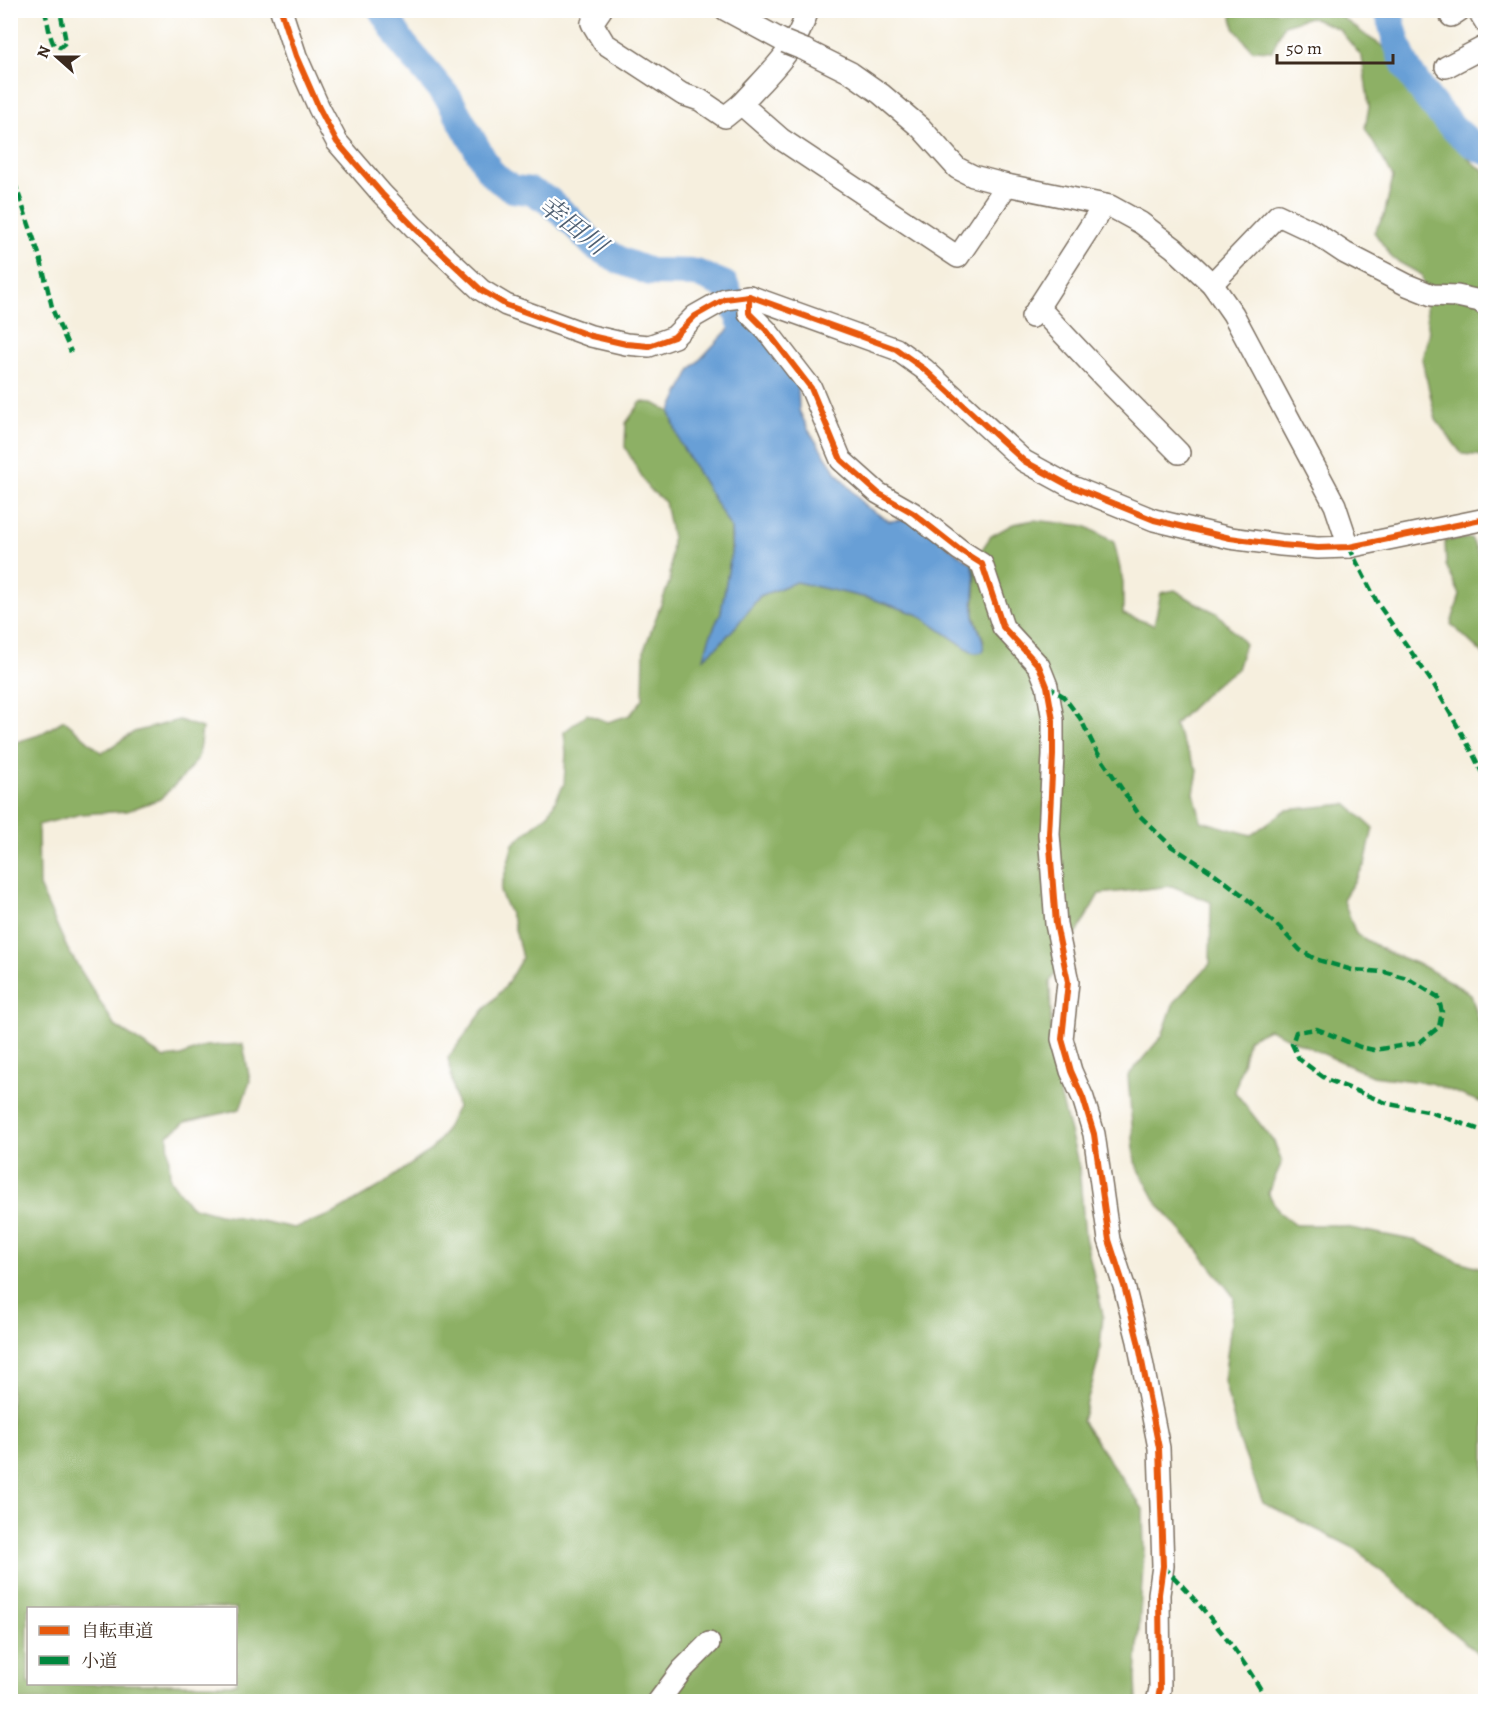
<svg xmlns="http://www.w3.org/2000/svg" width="1496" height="1712" font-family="Alegreya,'Noto Serif JP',serif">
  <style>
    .forest { fill: #8db065; stroke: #646d42; stroke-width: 1.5; fill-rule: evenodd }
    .water { fill: #689fd6; stroke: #52647a; stroke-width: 1.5 }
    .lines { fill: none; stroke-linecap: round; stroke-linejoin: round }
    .river { stroke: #689fd6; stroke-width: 28 }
    .minor-casing { stroke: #7c6f61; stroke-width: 24 }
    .minor { stroke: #fff; stroke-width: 21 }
    .minor-bridge-casing { stroke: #7c6f61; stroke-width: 24; stroke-linecap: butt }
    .minor-bridge { stroke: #fff; stroke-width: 21 }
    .quiet { stroke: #00873e; stroke-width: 4.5; stroke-dasharray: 9 4.5; stroke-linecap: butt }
    .cycleway-casing { stroke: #fff; stroke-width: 10 }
    .cycleway { stroke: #e8590c; stroke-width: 6 }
    .labels { text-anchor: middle; stroke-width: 4.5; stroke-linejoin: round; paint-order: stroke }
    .water-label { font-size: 26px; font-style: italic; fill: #4f5f71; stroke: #fff }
  </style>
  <rect width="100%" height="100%" fill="#fff"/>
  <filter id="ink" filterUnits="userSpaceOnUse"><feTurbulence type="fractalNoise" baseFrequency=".0167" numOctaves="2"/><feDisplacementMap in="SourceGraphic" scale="12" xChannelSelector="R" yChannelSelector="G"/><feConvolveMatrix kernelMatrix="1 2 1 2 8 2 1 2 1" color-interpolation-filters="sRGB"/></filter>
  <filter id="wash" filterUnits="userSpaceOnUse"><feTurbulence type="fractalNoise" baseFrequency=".008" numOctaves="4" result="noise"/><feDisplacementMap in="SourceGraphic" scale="24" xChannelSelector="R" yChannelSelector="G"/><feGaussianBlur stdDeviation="1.35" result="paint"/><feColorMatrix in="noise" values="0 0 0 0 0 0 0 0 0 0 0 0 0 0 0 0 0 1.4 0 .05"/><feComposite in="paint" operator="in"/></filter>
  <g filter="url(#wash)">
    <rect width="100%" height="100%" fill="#f6efde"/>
    <g class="forest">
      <polygon points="1231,11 1334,11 1368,37 1389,50 1415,92 1441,128 1473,163 1485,171 1485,456 1462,454 1436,420 1422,359 1429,334 1422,275 1393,259 1374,232 1384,216 1393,177 1365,128 1369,107 1362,57 1339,29 1310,17 1284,25 1272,51 1252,50 1234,28"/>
      <path d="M641,402l13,1 16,9 10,31 51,85v29l-10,55 -12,27 -4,18 14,-12 18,-20 23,-29 36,-14 76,17 45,15 57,39 10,-12 -10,-26 2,-40 -4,-11 19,-28 22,-12 21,-4 51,6 29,16 9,40v32l31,11 7,-32 14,-3 21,13 21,10 28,31 -8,25 -21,15 -42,41 24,46 -4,22 7,28 50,14 35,-25 60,-6 27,24 -8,36 -22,35 13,35 31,18 36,14 48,28 14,47v63l-54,-21 -59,-7 -103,-47 -21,10 -13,53 39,50 8,20 -14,31 11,19 17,13h39l82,16 38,19 30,9v390l-49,-40 -80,-70 -93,-46 -24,-63 -15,-59 10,-84 -37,-48 -40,-46 -22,-41 -7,-86 34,-40 12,-34 36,-38 1,-62 -39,-16 -73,8 -49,88 2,82 27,102 6,71 18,78 -4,43 -17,63 61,88 1,41 -8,128 1,23h-1126l-1,-957 29,-9 25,-15 38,33 32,-21 45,-12 23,8 -4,30 -15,19 -23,22 -33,12 -46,3 -43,11 1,61 29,64 47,76 49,32 17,-2 24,-10 38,-2 7,37 -10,28 -54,13 -18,13 2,44 20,27 29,8 37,6 38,8 39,-14 46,-27 53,-38 10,-13 15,-29 -9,-49 35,-47 22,-24 17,-29 -9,-37 -13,-29 13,-48 36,-31 15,-29 2,-31 -2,-21 23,-18 21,8 22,-7 13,-16 1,-49 26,-70 2,-42 -7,-36 -17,-14 -23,-41 1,-24zM28,1608h208v76h-208z"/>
      <polygon points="1471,538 1480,557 1485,555 1485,656 1451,624 1460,595 1446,565 1445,541"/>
    </g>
    <path class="water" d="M740,319l12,5 46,61 1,25 10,21 28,42 28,33 24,15 22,-2 61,45c7,20 -1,34 2,52 3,14 11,20 9,36l-9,1 -57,-39 -45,-15 -76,-17 -36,14 -23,29 -18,20 -15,13 5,-19 12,-27 11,-64 -1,-20 -51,-85 -10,-31 21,-43 34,-36z"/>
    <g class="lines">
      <g class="river">
        <polyline points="382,10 403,44 449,99 489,170 499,180 513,189 530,191 548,200 567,217 595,246 621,261 650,272 696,273 725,285 747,335"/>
        <path d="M1388,10c5,18 9,38 17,54 14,26 53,77 81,87"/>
      </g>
    </g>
  </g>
  <g filter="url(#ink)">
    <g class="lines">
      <g class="minor-casing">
        <g id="minor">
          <polyline points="281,10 296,56 319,108 337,142 382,194 414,227 481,290 506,305 591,336 626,344 649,346 674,337 695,316 725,299 749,296 896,349 924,369 1024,461 1068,485 1154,520 1230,538 1281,545 1318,548 1349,547 1486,519"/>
          <polyline points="601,10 592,23 604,43 682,94 700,100 725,117 741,104"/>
          <polyline points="726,10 785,42"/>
          <path d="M808,10c-13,42 -39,63 -67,94l40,35 177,118 49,-72"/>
          <polyline points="1478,10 1486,23"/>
          <polyline points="1451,16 1460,10"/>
          <polyline points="805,50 851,73 881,94 921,128 957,168 973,176 1007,185 1110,206 1141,223 1174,248 1212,284 1233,314 1335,505 1349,547"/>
          <polyline points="1446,67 1486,46"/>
          <polyline points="1212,284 1278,215 1312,231 1345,253 1407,285 1432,295 1457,296 1480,301 1486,306"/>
          <polyline points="749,296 749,313 767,331 811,388 841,460 878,493 913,513 960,550 982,564 1003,627 1039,666 1047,686 1053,720 1053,755 1049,834 1056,924 1068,982 1062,1039 1071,1071 1083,1098 1094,1134 1109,1240 1124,1286 1138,1341 1159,1448 1163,1566 1159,1594 1160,1689 1157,1702"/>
          <polyline points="1038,307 1102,375 1179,453"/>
          <polyline points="1032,317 1104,205"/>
          <polyline points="658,1702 682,1670 709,1643"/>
        </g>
      </g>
      <use href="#minor" class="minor"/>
      <g class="minor-bridge-casing">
        <polyline id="minor-bridge" points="785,42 805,50"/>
      </g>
      <use href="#minor-bridge" class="minor-bridge"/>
      <g class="quiet">
        <path d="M44,10c5,12 4,24 10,35l6,2 6,-5 -6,-32"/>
        <polyline points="10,169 40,257 53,311 71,352"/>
        <polyline points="1349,547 1378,604 1434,685 1471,750 1486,781"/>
        <polyline points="1047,686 1063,696 1080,718 1097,752 1140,816 1171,846 1215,874 1240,893 1280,928 1300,950 1315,959 1352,970 1385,972 1407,978 1438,997 1442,1012 1439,1027 1419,1043 1374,1050 1360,1047 1317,1029 1296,1032 1292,1044 1299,1059 1326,1079 1389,1104 1427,1111 1486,1132"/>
        <path d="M1163,1566c40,40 77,86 105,136"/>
      </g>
      <g class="cycleway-casing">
        <g id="cycleway">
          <polyline points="281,10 296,56 319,108 337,142 382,194 414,227 481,290 506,305 591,336 626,344 649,346 674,337 695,316 725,299 749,296 896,349 924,369 1024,461 1068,485 1154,520 1230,538 1281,545 1318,548 1349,547 1486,519"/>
          <polyline points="749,296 749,313 767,331 811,388 841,460 878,493 913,513 960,550 982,564 1003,627 1039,666 1047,686 1053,720 1053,755 1049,834 1056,924 1068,982 1062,1039 1071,1071 1083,1098 1094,1134 1109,1240 1124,1286 1138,1341 1159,1448 1163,1566 1159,1594 1160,1689 1157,1702"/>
        </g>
      </g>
      <use href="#cycleway" class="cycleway"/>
    </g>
  </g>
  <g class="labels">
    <g class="water-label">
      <text transform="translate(573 225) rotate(38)" y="9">幸田川</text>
    </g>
  </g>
  <rect width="1496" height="1712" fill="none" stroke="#fff" stroke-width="36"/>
  <rect x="27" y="1607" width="210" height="78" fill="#ffffff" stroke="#b1aaa5" stroke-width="1.5"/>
  <rect x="39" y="1626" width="30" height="9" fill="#e8590c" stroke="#b1aaa5" stroke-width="1.5"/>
  <text x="81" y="1637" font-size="18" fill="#3b2a1e">自転車道</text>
  <rect x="39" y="1656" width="30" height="9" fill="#00873e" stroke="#b1aaa5" stroke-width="1.5"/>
  <text x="81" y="1667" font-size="18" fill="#3b2a1e">小道</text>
  <g transform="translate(57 57) rotate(291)" stroke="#ffffff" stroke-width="4.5" paint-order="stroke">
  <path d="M0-4.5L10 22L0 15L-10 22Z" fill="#3b2a1e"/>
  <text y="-9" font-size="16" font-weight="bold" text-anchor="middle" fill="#3b2a1e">N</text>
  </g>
  <path d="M1277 54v9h116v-9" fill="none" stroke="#3b2a1e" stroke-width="3"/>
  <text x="1286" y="54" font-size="18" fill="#3b2a1e" stroke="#ffffff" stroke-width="4.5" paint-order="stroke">50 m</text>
</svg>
